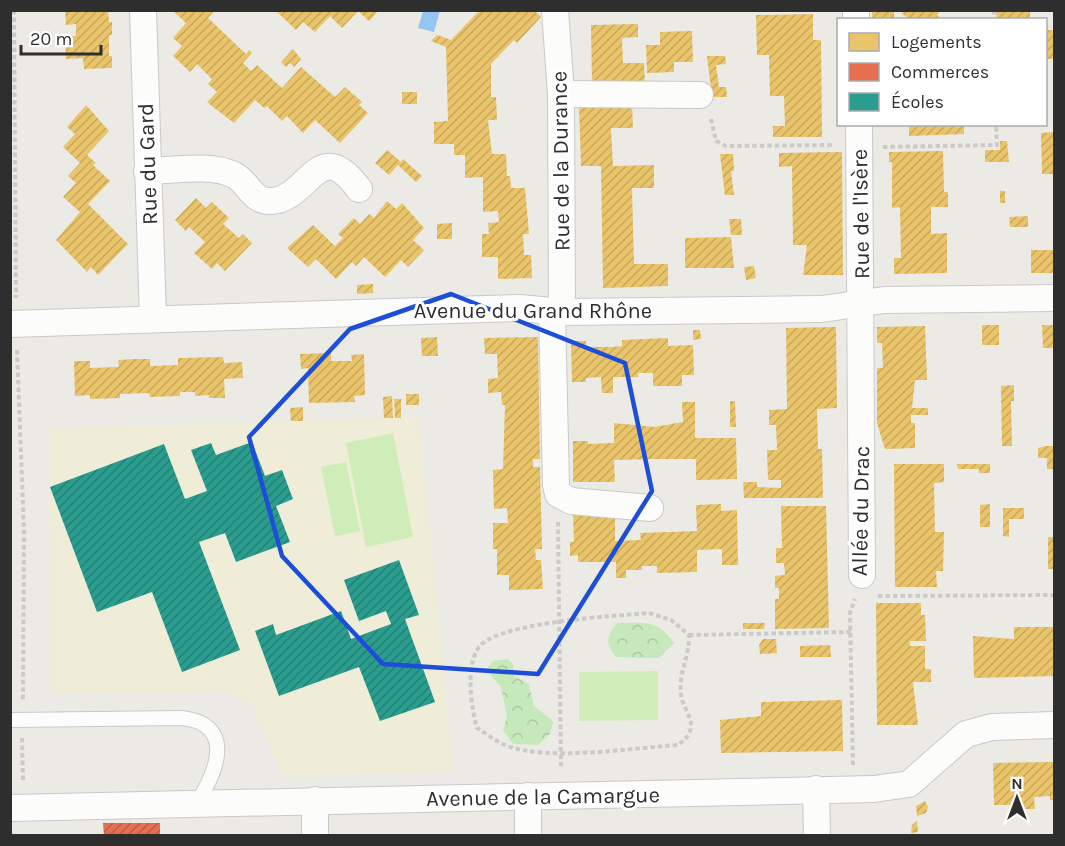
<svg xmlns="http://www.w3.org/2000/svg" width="1065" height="846" font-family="Karla,sans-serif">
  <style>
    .education { fill: #efecd8 }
    .forest { fill: url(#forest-crowns) }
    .pitch { fill: #cfedb9 }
    .water { fill: #94c6f1 }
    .homes { fill: url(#homes-hatch) }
    .shops { fill: url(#shops-hatch) }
    .schools { fill: url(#schools-hatch) }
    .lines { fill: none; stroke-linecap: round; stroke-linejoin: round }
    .lane-casing { stroke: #cac9c9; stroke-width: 16 }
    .street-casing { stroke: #cac9c9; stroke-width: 28 }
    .path { stroke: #cacac9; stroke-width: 4; stroke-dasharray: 4.5 3; stroke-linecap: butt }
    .lane { stroke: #fcfcfb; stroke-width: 14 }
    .street { stroke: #fcfcfb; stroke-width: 26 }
    .marked { fill: none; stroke: #1d4ed8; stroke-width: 4.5; stroke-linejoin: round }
    .labels { text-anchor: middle; stroke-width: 6; stroke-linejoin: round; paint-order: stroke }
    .street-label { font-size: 22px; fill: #2e2e2e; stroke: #fff }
  </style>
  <defs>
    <pattern id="forest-crowns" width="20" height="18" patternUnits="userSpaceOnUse" patternTransform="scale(1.5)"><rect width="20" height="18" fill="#c6e9bb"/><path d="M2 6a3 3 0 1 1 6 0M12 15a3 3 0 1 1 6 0" fill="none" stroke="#aac8a1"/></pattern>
    <pattern id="homes-hatch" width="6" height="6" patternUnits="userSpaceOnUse" patternTransform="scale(1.5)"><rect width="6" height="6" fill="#e9c46a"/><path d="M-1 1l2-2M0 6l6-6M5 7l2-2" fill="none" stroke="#c8a95c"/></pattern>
    <pattern id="shops-hatch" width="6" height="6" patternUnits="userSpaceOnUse" patternTransform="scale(1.5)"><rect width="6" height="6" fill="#e76f51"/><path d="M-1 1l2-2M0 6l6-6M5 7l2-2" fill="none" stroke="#bc5c44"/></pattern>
    <pattern id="schools-hatch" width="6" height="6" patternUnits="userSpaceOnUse" patternTransform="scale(1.5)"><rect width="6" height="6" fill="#2a9d8f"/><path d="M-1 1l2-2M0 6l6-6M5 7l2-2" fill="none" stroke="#248075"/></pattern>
  </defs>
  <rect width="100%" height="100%" fill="#eceae4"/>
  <polygon class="education" points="419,417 453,771 281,776 253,705 226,692 51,693 50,429"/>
  <g class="forest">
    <path d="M617,623c27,0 41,-4 57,20l-15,15 -43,-1c-11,-15 -10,-19 1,-34z"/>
    <polygon points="508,659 513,664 514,676 529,684 534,706 553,721 550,734 538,745 513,744 503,730 507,717 501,687 486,670 493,661"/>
  </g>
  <g class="pitch">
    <polygon points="393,433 413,537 366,547 346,443"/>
    <polygon points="346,462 360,531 335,536 321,467"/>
    <polygon points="658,671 658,720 579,721 579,672"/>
  </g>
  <polygon class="water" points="423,11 440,11 434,32 418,28"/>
  <g class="homes">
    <polygon points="65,10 108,10 109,22 112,22 112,35 109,35 109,56 112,56 112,68 84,69 83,58 66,59 65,36 76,36 76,24 66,25"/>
    <polygon points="172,10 215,10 208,18 246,54 249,50 252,53 243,63 251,71 257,65 282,88 301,67 335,97 345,87 362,102 359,105 368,113 340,143 315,120 303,133 287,116 282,121 267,106 264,108 255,100 234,123 207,102 217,92 208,84 212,79 197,64 190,72 173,56 182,46 173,38 186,23"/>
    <polygon points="275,10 379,10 369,21 358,11 342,28 330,16 315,32 303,22 296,30"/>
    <polygon points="480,10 534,10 541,17 517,43 514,40 491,64 491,97 496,97 497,120 488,120 492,154 506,154 507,176 510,176 511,188 525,188 529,234 523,234 524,255 531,255 532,278 498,279 498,257 482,257 482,234 489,234 488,223 499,222 498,211 483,212 483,177 465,178 465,155 454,155 454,144 434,144 434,122 448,121 446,47 431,41 437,35 451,40"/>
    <rect x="872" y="10" width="22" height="10"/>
    <polygon points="899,10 941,10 937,15 942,20 909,20"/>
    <polygon points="996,10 1030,10 1030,20 997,20"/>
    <polygon points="813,14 813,40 821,40 822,137 773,137 773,126 785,126 784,96 770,96 769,55 757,55 756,15"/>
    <polygon points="638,24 638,37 622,38 623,63 644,63 645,86 592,86 591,25"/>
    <rect x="1046" y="30" width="8" height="29"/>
    <polygon points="692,31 693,62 674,62 674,72 647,73 646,45 660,45 660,32"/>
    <polygon points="293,49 301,59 294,67 290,63 286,67 281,62"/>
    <polygon points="707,56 725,56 726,64 716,65 719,87 726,87 727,97 712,97"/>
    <rect x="402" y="92" width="15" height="12"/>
    <polygon points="579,104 632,104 633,128 611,128 613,166 654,165 654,188 632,188 634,264 668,264 668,286 603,288 601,166 581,166"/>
    <polygon points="86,105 109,131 87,155 96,163 93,165 110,181 88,204 128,244 98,275 91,267 87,272 56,240 80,212 63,197 76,183 68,176 80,163 63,147 75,134 67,127"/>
    <polygon points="909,124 964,124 964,134 909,136"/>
    <polygon points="1054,132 1054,174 1042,174 1041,133"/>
    <polygon points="1000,141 1007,141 1009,162 985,162 985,150 1000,150"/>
    <polygon points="387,150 401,162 403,159 422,176 416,182 398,165 389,175 375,163"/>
    <polygon points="943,151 944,192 948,192 948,207 931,207 931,234 947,233 947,273 894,274 894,258 901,258 900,207 892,208 892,162 889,162 889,152"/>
    <polygon points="842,152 843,275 803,275 807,245 793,245 792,166 779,167 779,153"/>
    <polygon points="720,154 733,154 734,171 731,171 734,195 725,195"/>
    <rect x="1000" y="191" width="5" height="12"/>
    <polygon points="196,198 206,208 212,202 229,218 223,224 239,238 243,234 252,243 225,271 217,263 212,269 194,253 205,242 189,227 186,231 175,220"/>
    <polygon points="387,201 396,209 402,203 424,228 413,240 424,250 408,267 401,260 385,277 364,257 356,266 352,262 336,279 316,259 308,267 287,248 313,225 335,246 343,238 338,234 354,218 360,224 369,214 374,218"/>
    <polygon points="1028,216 1028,227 1010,227 1009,217"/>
    <polygon points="729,219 741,219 742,235 731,235"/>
    <polygon points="452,223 452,239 437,239 437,224"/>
    <polygon points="731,237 734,268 685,268 685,238"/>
    <rect x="1031" y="250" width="23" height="23"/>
    <polygon points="754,266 756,278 746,280 744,267"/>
    <polygon points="373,284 373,293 357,294 357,285"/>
    <rect x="982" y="325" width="17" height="20"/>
    <polygon points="1042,325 1054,325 1054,348 1043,348"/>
    <polygon points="925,326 927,380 915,380 912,408 928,408 928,415 911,415 911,423 915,423 915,448 885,449 877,423 877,368 883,368 882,343 877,343 877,327"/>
    <polygon points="836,327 837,408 817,409 818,449 822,449 823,498 744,498 743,482 757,482 757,487 781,488 781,480 768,480 767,450 777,450 776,425 769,425 769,410 787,409 786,328"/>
    <polygon points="693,330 700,330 701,339 693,340"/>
    <polygon points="437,337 438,356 422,356 421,338"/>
    <polygon points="538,337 540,459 533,459 533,467 540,467 542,549 535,549 536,560 541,560 543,589 509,590 509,575 497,575 497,549 493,549 493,523 508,523 507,508 494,509 493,470 503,469 505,405 502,405 501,392 488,393 488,379 498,378 497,354 485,354 484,338"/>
    <polygon points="668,338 668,346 693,345 694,375 682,375 682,386 653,386 653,373 638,373 638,377 613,377 613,393 602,393 601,377 586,378 586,382 572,382 571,341 586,341 586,347 612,347 622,346 622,340"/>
    <polygon points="331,353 331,361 352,361 351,355 364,354 365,395 354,396 355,402 309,403 308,368 301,369 300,354"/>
    <polygon points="223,357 224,363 242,362 243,378 224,379 225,398 209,398 209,395 195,396 195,392 180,392 180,396 150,397 149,393 120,394 120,398 90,399 90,395 75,396 74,361 90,361 90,368 119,367 118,360 134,359 150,359 150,366 178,365 178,358"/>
    <polygon points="1014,385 1014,401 1011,401 1012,446 1002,446 1001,386"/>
    <rect x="406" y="394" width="13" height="11"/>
    <polygon points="392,396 393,418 384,418 383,397"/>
    <polygon points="394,399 401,399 401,418 395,418"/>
    <polygon points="730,401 735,401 736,427 730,427"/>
    <polygon points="682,402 695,402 695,438 736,438 737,479 696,480 696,459 655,459 614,460 615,482 573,482 573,441 588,441 588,444 614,443 614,423 654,427 683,422"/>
    <polygon points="303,407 303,421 291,421 290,408"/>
    <polygon points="1046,446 1054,446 1054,469 1047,469 1047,458 1038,458 1038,448"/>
    <polygon points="894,464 944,464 944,482 934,483 935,532 944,532 943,571 936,571 937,587 895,587"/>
    <polygon points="957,464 990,464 990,473 979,473 979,469 958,469"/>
    <polygon points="721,504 721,511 737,510 738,565 722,565 722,549 697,550 697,572 657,573 657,566 642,566 642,570 626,570 626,578 616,578 616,562 578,562 578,555 570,556 570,542 574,542 573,514 604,513 604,517 615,517 615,541 641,540 640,533 697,531 696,505"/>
    <polygon points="990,504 990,527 980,527 980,505"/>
    <polygon points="781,506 826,506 829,628 775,629 775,599 779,599 779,588 775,588 775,576 785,575 784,563 776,563 776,548 782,548"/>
    <polygon points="1003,508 1024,508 1024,519 1009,519 1009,537 1003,536"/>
    <rect x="1048" y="537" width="6" height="32"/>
    <polygon points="876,603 921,603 921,615 925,615 926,641 910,641 910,646 925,646 925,669 931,669 931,682 913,682 918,725 877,725"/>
    <polygon points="743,623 765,623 764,629 743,629"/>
    <polygon points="1014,627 1054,627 1054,676 974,678 973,636 1014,639"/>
    <polygon points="763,639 776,639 777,653 760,654 759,645"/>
    <polygon points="830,645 831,657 800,657 800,646"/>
    <polygon points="842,700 843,751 721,753 720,720 761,716 761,702"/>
    <polygon points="1054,762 1054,800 1050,800 1050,796 1034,797 1035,809 1010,809 1010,805 994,805 993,763"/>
    <polygon points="925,801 928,807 926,813 917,816 916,806"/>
    <polygon points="917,821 918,832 911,833 912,825"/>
  </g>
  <polygon class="shops" points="103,823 160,823 160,836 104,836"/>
  <g class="schools">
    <polygon points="252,442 265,476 282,470 293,499 276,506 290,542 236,562 225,533 199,542 240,650 182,672 152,592 97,612 50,487 164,444 185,499 207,491 191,450 211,443 216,455"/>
    <polygon points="399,560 419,615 405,619 435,702 380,721 359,667 279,696 255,631 273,624 276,635 341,611 351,639 391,624 386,611 359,621 344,580"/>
  </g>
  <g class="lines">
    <g class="lane-casing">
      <path id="lane" d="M10,720l172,-2c6,1 14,2 19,5 32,17 9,59 -4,80"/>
    </g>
    <g class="street-casing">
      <g id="street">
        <polyline points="143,10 153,318"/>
        <polyline points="555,10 561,94 562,312"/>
        <polyline points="856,10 856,20"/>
        <polyline points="561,94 700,95"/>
        <polyline points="859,124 862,575"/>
        <path d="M147,171c25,0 63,-8 87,4 13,6 18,26 35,26 40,1 48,-69 90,-12"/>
        <polyline points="552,312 556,485 558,494 571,501 650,508"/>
        <polyline points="10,324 520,308 562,312 822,309 884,300 1054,298"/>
        <polyline points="816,789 817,836"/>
        <polyline points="528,796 528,836"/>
        <polyline points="315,800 315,836"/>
        <polyline points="10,808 874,789 909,784 966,734 992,727 1054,725"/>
      </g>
    </g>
    <g class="path">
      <polyline points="14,10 16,298"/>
      <polyline points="994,10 994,20"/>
      <polyline points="711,119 716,141 726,146 834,145"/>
      <polyline points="883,147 997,145 996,124"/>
      <polyline points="17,350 24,530 23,700"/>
      <polyline points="558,522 561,769"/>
      <polyline points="878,596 1054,595"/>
      <path d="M649,613l22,7 18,15c1,21 -11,38 -8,60 1,11 11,21 10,32 -1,9 -7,13 -13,18 -47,3 -131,17 -173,0 -10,-4 -19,-12 -28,-17 -6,-21 -13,-68 5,-84 24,-22 131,-28 167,-31z"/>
      <polyline points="689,635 851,632"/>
      <polyline points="22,738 23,781"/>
      <polyline points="853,765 850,613 855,599"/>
    </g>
    <use href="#lane" class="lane"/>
    <use href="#street" class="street"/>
  </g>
  <path class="marked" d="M451,294l174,69 27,128 -114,183 -155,-10 -101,-108 -33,-119 101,-108z"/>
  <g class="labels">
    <g class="street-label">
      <text transform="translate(560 161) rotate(-91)" y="8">Rue de la Durance</text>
      <text transform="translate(147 164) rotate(-92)" y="8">Rue du Gard</text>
      <text transform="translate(860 214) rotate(-91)" y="8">Rue de l'Isère</text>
      <text x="533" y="318">Avenue du Grand Rhône</text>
      <text transform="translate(860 511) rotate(-89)" y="8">Allée du Drac</text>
      <text transform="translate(543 796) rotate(-1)" y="8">Avenue de la Camargue</text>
    </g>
  </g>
  <rect width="1065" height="846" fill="none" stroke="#2e2e2e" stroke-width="24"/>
  <rect x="837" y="18" width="210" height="108" fill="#ffffff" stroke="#ababab" stroke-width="1.5"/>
  <rect x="849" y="33" width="30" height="18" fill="#e9c46a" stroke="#ababab" stroke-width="1.5"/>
  <text x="891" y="48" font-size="18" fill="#2e2e2e">Logements</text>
  <rect x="849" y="63" width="30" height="18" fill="#e76f51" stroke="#ababab" stroke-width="1.5"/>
  <text x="891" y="78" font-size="18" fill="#2e2e2e">Commerces</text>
  <rect x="849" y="93" width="30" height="18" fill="#2a9d8f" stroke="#ababab" stroke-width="1.5"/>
  <text x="891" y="108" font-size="18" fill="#2e2e2e">Écoles</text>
  <g transform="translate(1017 798)" stroke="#ffffff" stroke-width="4.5" paint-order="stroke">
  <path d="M0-4.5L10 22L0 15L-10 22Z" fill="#2e2e2e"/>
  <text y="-9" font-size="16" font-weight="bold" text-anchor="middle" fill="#2e2e2e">N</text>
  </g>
  <path d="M21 45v9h80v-9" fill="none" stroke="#2e2e2e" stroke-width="3"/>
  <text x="30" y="45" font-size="18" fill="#2e2e2e" stroke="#ffffff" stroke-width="4.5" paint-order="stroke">20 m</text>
</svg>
